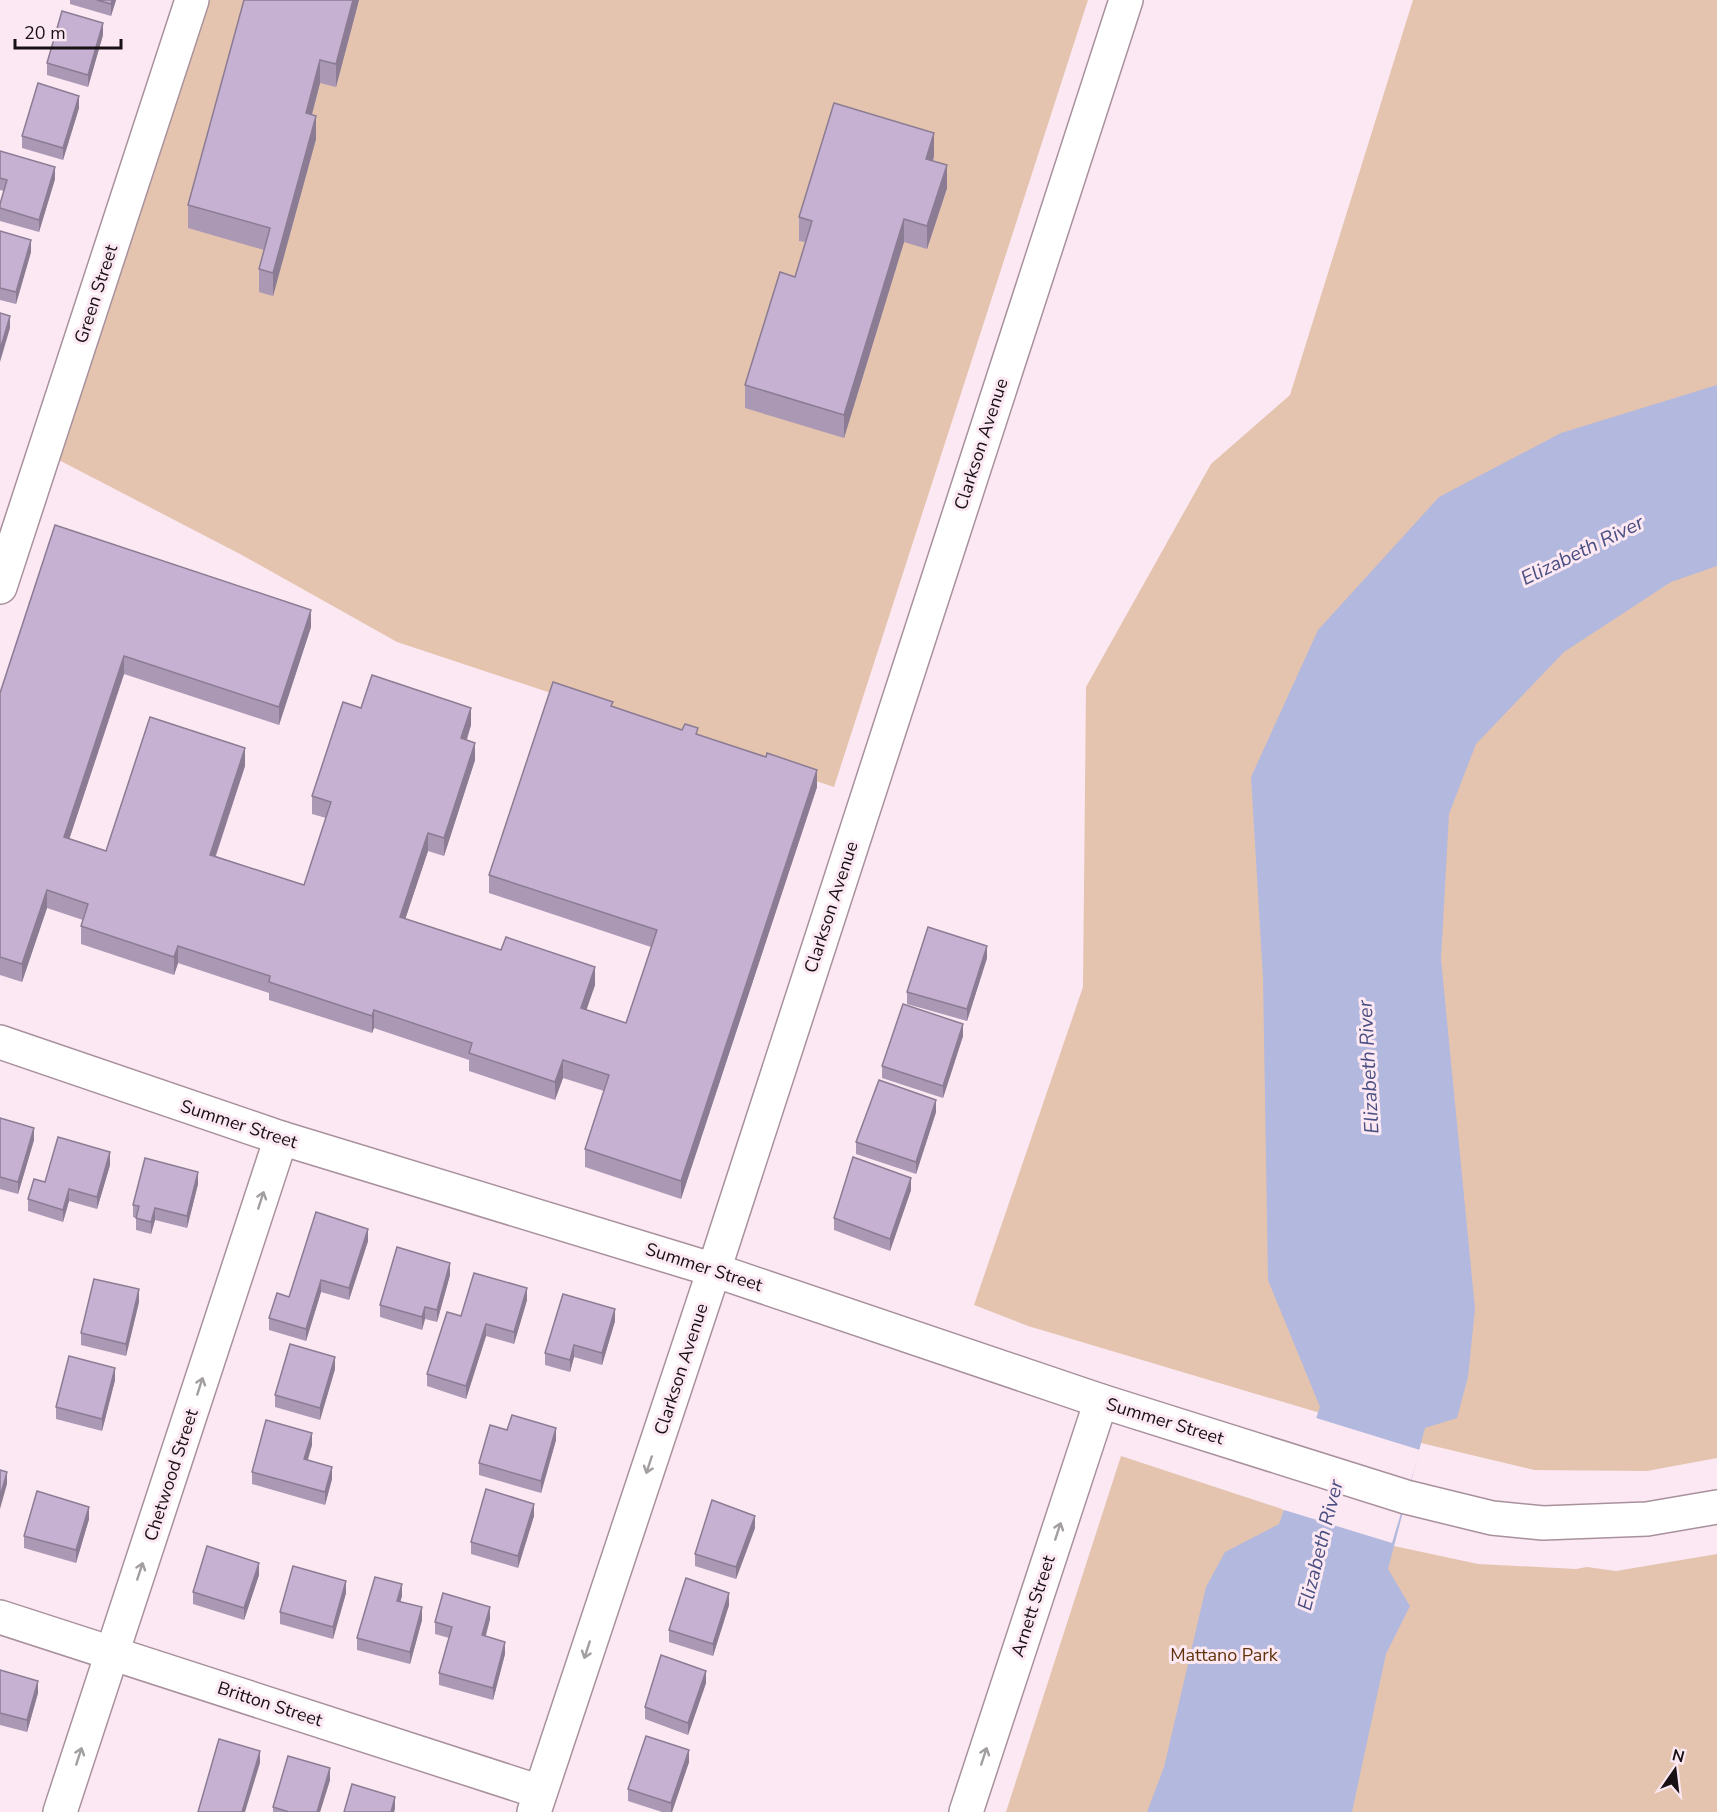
<svg xmlns="http://www.w3.org/2000/svg" width="1717" height="1812" font-family="'Nunito Sans',sans-serif">
  <style>
    .green { fill: #e4c4af }
    .water { fill: #b3b8de }
    .pier { fill: #fce8f2 }
    .lines { fill: none; stroke-linecap: round; stroke-linejoin: round }
    .minor-casing { stroke: #a8919c; stroke-width: 36 }
    .minor { stroke: #fff; stroke-width: 33 }
    .wall { fill: #aa98b5 }
    .shaded-wall { fill: #8b7c94 }
    .building { fill: #c6b1d3; stroke: #8b7c94; stroke-width: 1.5 }
    .oneway { stroke: #a39fa1 }
    .labels { text-anchor: middle; stroke-width: 6; stroke-linejoin: round; paint-order: stroke }
    .street-label { font-size: 18px; fill: #181014; stroke: #fce8f2 }
    .park-label { font-size: 18px; fill: #61320b; stroke: #fce8f2 }
    .water-label { font-size: 20px; font-style: italic; fill: #4a4f82; stroke: #fce8f2 }
  </style>
  <rect width="100%" height="100%" fill="#fce8f2"/>
  <g class="green">
    <polygon points="201,0 1088,0 834,787 397,642 240,554 53,457"/>
    <polygon points="1413,0 1717,0 1717,1458 1647,1471 1534,1470 1421,1443 1028,1326 974,1305 1083,987 1086,687 1211,464 1290,395"/>
    <polygon points="1121,1456 1394,1546 1478,1564 1576,1569 1587,1567 1616,1571 1717,1554 1717,1812 1006,1812"/>
  </g>
  <polygon class="water" points="1717,385 1717,566 1671,582 1564,652 1476,744 1449,814 1441,959 1475,1309 1468,1377 1457,1418 1425,1428 1388,1569 1410,1606 1386,1654 1352,1812 1147,1812 1164,1767 1206,1587 1225,1552 1279,1524 1320,1407 1268,1280 1263,978 1251,777 1318,630 1439,497 1561,433"/>
  <polygon class="pier" points="1313,1417 1420,1450 1392,1543 1281,1509"/>
  <g class="lines">
    <g class="minor-casing">
      <g id="minor">
        <polyline points="0,587 192,0"/>
        <polyline points="0,1042 281,1138 714,1270 1101,1401 1406,1497 1492,1518 1543,1523 1647,1519 1717,1507"/>
        <polyline points="0,1617 540,1792"/>
        <polyline points="60,1812 281,1138"/>
        <polyline points="534,1812 714,1270 1126,0"/>
        <polyline points="966,1812 1101,1401"/>
      </g>
    </g>
    <use href="#minor" class="minor"/>
  </g>
  <g class="wall">
    <polygon points="70,0 116,0 111,16 70,4"/>
    <polygon points="244,0 359,0 336,87 320,83 312,115 316,139 273,296 259,292 259,269 264,250 188,228 188,205"/>
    <polygon points="103,35 88,87 47,75 47,63"/>
    <polygon points="79,108 63,160 22,148 22,136"/>
    <polygon points="0,151 55,179 39,232 0,221 0,204 4,191 0,190"/>
    <polygon points="934,156 933,161 947,188 927,249 904,242 844,438 745,408 745,385 795,277 805,242 799,241 799,217"/>
    <polygon points="0,231 31,252 16,304 0,300"/>
    <polygon points="55,525 311,627 279,725 124,674 69,839 106,851 245,766 216,856 304,885 326,818 312,814 312,796 361,708 471,725 467,740 475,760 444,856 428,851 405,919 595,985 586,1010 626,1023 651,947 489,893 489,875 613,707 698,735 817,787 681,1199 585,1167 585,1149 604,1091 563,1078 555,1100 469,1071 469,1060 374,1028 372,1033 269,1000 269,993 178,963 174,975 81,944 81,926 83,920 47,908 22,982 0,975 0,693"/>
    <polygon points="987,958 967,1021 907,1004 907,992"/>
    <polygon points="963,1036 943,1098 882,1078 882,1066"/>
    <polygon points="936,1112 916,1174 856,1154 856,1142"/>
    <polygon points="0,1118 34,1140 18,1194 0,1189"/>
    <polygon points="110,1165 97,1209 69,1201 63,1222 28,1211 28,1199 45,1182"/>
    <polygon points="198,1184 187,1228 155,1220 151,1234 136,1230 136,1218 133,1217 133,1205"/>
    <polygon points="911,1190 890,1251 834,1230 834,1218"/>
    <polygon points="368,1241 349,1300 321,1292 306,1341 269,1330 269,1318 289,1297"/>
    <polygon points="450,1275 437,1322 425,1319 422,1330 380,1317 380,1305"/>
    <polygon points="527,1300 514,1344 486,1336 466,1399 427,1386 427,1374 461,1316"/>
    <polygon points="139,1302 126,1356 81,1345 81,1333"/>
    <polygon points="615,1321 602,1365 574,1357 570,1372 545,1365 545,1353"/>
    <polygon points="335,1369 320,1420 275,1407 275,1395"/>
    <polygon points="115,1380 102,1431 56,1419 56,1407"/>
    <polygon points="556,1440 541,1493 479,1475 479,1463"/>
    <polygon points="312,1445 308,1460 332,1479 325,1505 252,1484 252,1472"/>
    <polygon points="534,1516 518,1568 471,1554 471,1542"/>
    <polygon points="89,1519 76,1563 24,1548 24,1536"/>
    <polygon points="755,1528 736,1579 695,1566 695,1554"/>
    <polygon points="259,1575 244,1620 193,1604 193,1592"/>
    <polygon points="346,1593 333,1639 280,1624 280,1612"/>
    <polygon points="402,1596 400,1602 422,1620 410,1664 357,1650 357,1638"/>
    <polygon points="729,1605 713,1656 669,1642 669,1630"/>
    <polygon points="490,1619 486,1636 505,1654 493,1700 439,1685 439,1673 449,1638 435,1634 435,1622"/>
    <polygon points="0,1670 38,1693 27,1732 0,1725"/>
    <polygon points="706,1683 688,1735 645,1719 645,1707"/>
    <polygon points="689,1762 672,1812 662,1812 628,1801 628,1789"/>
    <polygon points="330,1780 320,1812 273,1812 273,1807"/>
  </g>
  <g class="shaded-wall">
    <polygon points="112,0 116,0 111,16 111,4"/>
    <polygon points="353,0 359,0 336,87 336,64"/>
    <polygon points="103,23 103,35 88,87 88,75"/>
    <polygon points="320,60 320,83 306,136 306,113"/>
    <polygon points="79,96 79,108 63,160 63,148"/>
    <polygon points="316,116 316,139 273,296 273,273"/>
    <polygon points="934,133 934,156 926,182 926,159"/>
    <polygon points="947,165 947,188 927,249 927,226"/>
    <polygon points="55,167 55,179 39,232 39,220"/>
    <polygon points="904,219 904,242 844,438 844,415"/>
    <polygon points="31,240 31,252 16,304 16,292"/>
    <polygon points="10,316 10,328 0,362 0,350"/>
    <polygon points="311,610 311,627 279,725 279,707"/>
    <polygon points="124,656 124,674 64,855 64,837"/>
    <polygon points="471,708 471,725 461,756 461,738"/>
    <polygon points="475,743 475,760 444,856 444,838"/>
    <polygon points="245,748 245,766 210,872 210,855"/>
    <polygon points="817,770 817,787 681,1199 681,1181"/>
    <polygon points="428,833 428,851 400,935 400,917"/>
    <polygon points="47,890 47,908 22,982 22,964"/>
    <polygon points="178,946 178,963 174,975 174,957"/>
    <polygon points="987,946 987,958 967,1021 967,1009"/>
    <polygon points="595,967 595,985 581,1026 581,1008"/>
    <polygon points="374,1010 374,1028 372,1033 372,1016"/>
    <polygon points="963,1024 963,1036 943,1098 943,1086"/>
    <polygon points="563,1060 563,1078 555,1100 555,1082"/>
    <polygon points="936,1100 936,1112 916,1174 916,1162"/>
    <polygon points="34,1128 34,1140 18,1194 18,1182"/>
    <polygon points="110,1152 110,1165 97,1209 97,1197"/>
    <polygon points="198,1172 198,1184 187,1228 187,1216"/>
    <polygon points="911,1178 911,1190 890,1251 890,1239"/>
    <polygon points="69,1189 69,1201 63,1222 63,1210"/>
    <polygon points="155,1208 155,1220 151,1234 151,1222"/>
    <polygon points="368,1229 368,1241 349,1300 349,1288"/>
    <polygon points="450,1263 450,1275 437,1322 437,1310"/>
    <polygon points="321,1280 321,1292 306,1341 306,1329"/>
    <polygon points="527,1288 527,1300 514,1344 514,1332"/>
    <polygon points="139,1289 139,1302 126,1356 126,1344"/>
    <polygon points="425,1307 425,1319 422,1330 422,1317"/>
    <polygon points="615,1309 615,1321 602,1365 602,1353"/>
    <polygon points="486,1324 486,1336 466,1399 466,1386"/>
    <polygon points="574,1345 574,1357 570,1372 570,1360"/>
    <polygon points="335,1357 335,1369 320,1420 320,1408"/>
    <polygon points="115,1368 115,1380 102,1431 102,1419"/>
    <polygon points="556,1428 556,1440 541,1493 541,1481"/>
    <polygon points="312,1433 312,1445 304,1471 304,1459"/>
    <polygon points="332,1467 332,1479 325,1505 325,1492"/>
    <polygon points="7,1472 7,1484 0,1509 0,1497"/>
    <polygon points="534,1504 534,1516 518,1568 518,1556"/>
    <polygon points="89,1507 89,1519 76,1563 76,1550"/>
    <polygon points="755,1516 755,1528 736,1579 736,1567"/>
    <polygon points="259,1563 259,1575 244,1620 244,1608"/>
    <polygon points="346,1581 346,1593 333,1639 333,1627"/>
    <polygon points="402,1584 402,1596 397,1613 397,1601"/>
    <polygon points="729,1593 729,1605 713,1656 713,1644"/>
    <polygon points="422,1607 422,1620 410,1664 410,1652"/>
    <polygon points="490,1607 490,1619 482,1647 482,1635"/>
    <polygon points="505,1642 505,1654 493,1700 493,1688"/>
    <polygon points="706,1671 706,1683 688,1735 688,1723"/>
    <polygon points="38,1681 38,1693 27,1732 27,1720"/>
    <polygon points="689,1750 689,1762 672,1812 671,1812 671,1803"/>
    <polygon points="260,1751 260,1763 245,1812 242,1812"/>
    <polygon points="330,1768 330,1780 320,1812 317,1812"/>
    <polygon points="395,1797 395,1809 394,1812 391,1812"/>
  </g>
  <g class="building">
    <polygon points="97,0 112,0 111,4"/>
    <polygon points="244,0 353,0 336,64 320,60 306,113 316,116 273,273 259,269 270,228 188,205"/>
    <polygon points="62,11 103,23 88,75 47,63"/>
    <polygon points="38,83 79,96 63,148 22,136"/>
    <polygon points="834,103 934,133 926,159 947,165 927,226 904,219 844,415 745,385 780,272 795,277 812,221 799,217"/>
    <polygon points="0,151 55,167 39,220 0,208 0,204 7,180 0,178"/>
    <polygon points="0,231 31,240 16,292 0,288"/>
    <polygon points="0,313 10,316 0,350"/>
    <polygon points="55,525 311,610 279,707 124,656 64,837 106,851 150,717 245,748 210,855 304,885 331,802 312,796 343,702 361,708 372,675 471,708 461,738 475,743 444,838 428,833 400,917 501,950 506,937 595,967 581,1008 626,1023 657,930 489,875 553,682 613,702 611,706 682,730 685,724 698,728 696,734 766,757 767,753 817,770 681,1181 585,1149 609,1075 563,1060 555,1082 469,1053 472,1043 374,1010 372,1016 269,982 270,976 178,946 174,957 81,926 88,904 47,890 22,964 0,957 0,693"/>
    <polygon points="928,927 987,946 967,1009 907,992"/>
    <polygon points="903,1004 963,1024 943,1086 882,1066"/>
    <polygon points="879,1080 936,1100 916,1162 856,1142"/>
    <polygon points="0,1118 34,1128 18,1182 0,1177"/>
    <polygon points="58,1137 110,1152 97,1197 69,1189 63,1210 28,1199 34,1179 45,1182"/>
    <polygon points="853,1157 911,1178 890,1239 834,1218"/>
    <polygon points="145,1158 198,1172 187,1216 155,1208 151,1222 136,1218 139,1206 133,1205"/>
    <polygon points="316,1212 368,1229 349,1288 321,1280 306,1329 269,1318 277,1293 289,1297"/>
    <polygon points="397,1247 450,1263 437,1310 425,1307 422,1317 380,1305"/>
    <polygon points="474,1273 527,1288 514,1332 486,1324 466,1386 427,1374 447,1312 461,1316"/>
    <polygon points="94,1279 139,1289 126,1344 81,1333"/>
    <polygon points="563,1294 615,1309 602,1353 574,1345 570,1360 545,1353"/>
    <polygon points="290,1344 335,1357 320,1408 275,1395"/>
    <polygon points="69,1356 115,1368 102,1419 56,1407"/>
    <polygon points="512,1415 556,1428 541,1481 479,1463 490,1425 507,1430"/>
    <polygon points="266,1420 312,1433 304,1459 332,1467 325,1492 252,1472"/>
    <polygon points="0,1470 7,1472 0,1497"/>
    <polygon points="486,1489 534,1504 518,1556 471,1542"/>
    <polygon points="37,1491 89,1507 76,1550 24,1536"/>
    <polygon points="712,1500 755,1516 736,1567 695,1554"/>
    <polygon points="207,1546 259,1563 244,1608 193,1592"/>
    <polygon points="293,1566 346,1581 333,1627 280,1612"/>
    <polygon points="375,1577 402,1584 397,1601 422,1607 410,1652 357,1638"/>
    <polygon points="686,1578 729,1593 713,1644 669,1630"/>
    <polygon points="443,1593 490,1607 482,1635 505,1642 493,1688 439,1673 452,1627 435,1622"/>
    <polygon points="661,1655 706,1671 688,1723 645,1707"/>
    <polygon points="0,1670 38,1681 27,1720 0,1713"/>
    <polygon points="646,1736 689,1750 671,1803 628,1789"/>
    <polygon points="219,1739 260,1751 242,1812 198,1812"/>
    <polygon points="288,1756 330,1768 317,1812 289,1812 273,1807"/>
    <polygon points="352,1784 395,1797 391,1812 344,1812"/>
  </g>
  <defs><path id="oneway-shaft" d="M-6 0H5M1.5-3L5.5 0L1.5 3" fill="none" stroke-width="1.6" stroke-linecap="round" stroke-linejoin="round" transform="scale(1.5)"/></defs>
  <g class="oneway">
    <use href="#oneway-shaft" transform="translate(261 1200) rotate(-72)"/>
    <use href="#oneway-shaft" transform="translate(200 1386) rotate(-72)"/>
    <use href="#oneway-shaft" transform="translate(649 1465) rotate(108)"/>
    <use href="#oneway-shaft" transform="translate(1058 1531) rotate(-72)"/>
    <use href="#oneway-shaft" transform="translate(140 1571) rotate(-72)"/>
    <use href="#oneway-shaft" transform="translate(587 1650) rotate(108)"/>
    <use href="#oneway-shaft" transform="translate(79 1756) rotate(-72)"/>
    <use href="#oneway-shaft" transform="translate(984 1756) rotate(-72)"/>
  </g>
  <g class="labels">
    <g class="street-label">
      <text transform="translate(96 294) rotate(-72)" y="6">Green Street</text>
      <text transform="translate(981 444) rotate(-72)" y="6">Clarkson Avenue</text>
      <text transform="translate(831 907) rotate(-72)" y="6">Clarkson Avenue</text>
      <text transform="translate(239 1124) rotate(18)" y="6">Summer Street</text>
      <text transform="translate(704 1267) rotate(18)" y="6">Summer Street</text>
      <text transform="translate(681 1369) rotate(-72)" y="6">Clarkson Avenue</text>
      <text transform="translate(1165 1421) rotate(17)" y="6">Summer Street</text>
      <text transform="translate(171 1475) rotate(-72)" y="6">Chetwood Street</text>
      <text transform="translate(1033 1606) rotate(-72)" y="6">Arnett Street</text>
      <text transform="translate(270 1704) rotate(18)" y="6">Britton Street</text>
    </g>
    <g class="park-label">
      <text x="1224" y="1661">Mattano Park</text>
    </g>
    <g class="water-label">
      <text transform="translate(1582 550) rotate(-26)" y="7">Elizabeth River</text>
      <text transform="translate(1368 1067) rotate(-93)" y="7">Elizabeth River</text>
      <text transform="translate(1320 1545) rotate(-76)" y="7">Elizabeth River</text>
    </g>
  </g>
  <g transform="translate(1675 1770) rotate(14)" stroke="#fce8f2" stroke-width="4.5" paint-order="stroke">
  <path d="M0-4.5L10 22L0 15L-10 22Z" fill="#181014"/>
  <text y="-9" font-size="16" font-weight="bold" text-anchor="middle" fill="#181014">N</text>
  </g>
  <path d="M15 39v9h106v-9" fill="none" stroke="#181014" stroke-width="3"/>
  <text x="24" y="39" font-size="18" fill="#181014" stroke="#fce8f2" stroke-width="4.5" paint-order="stroke">20 m</text>
</svg>
